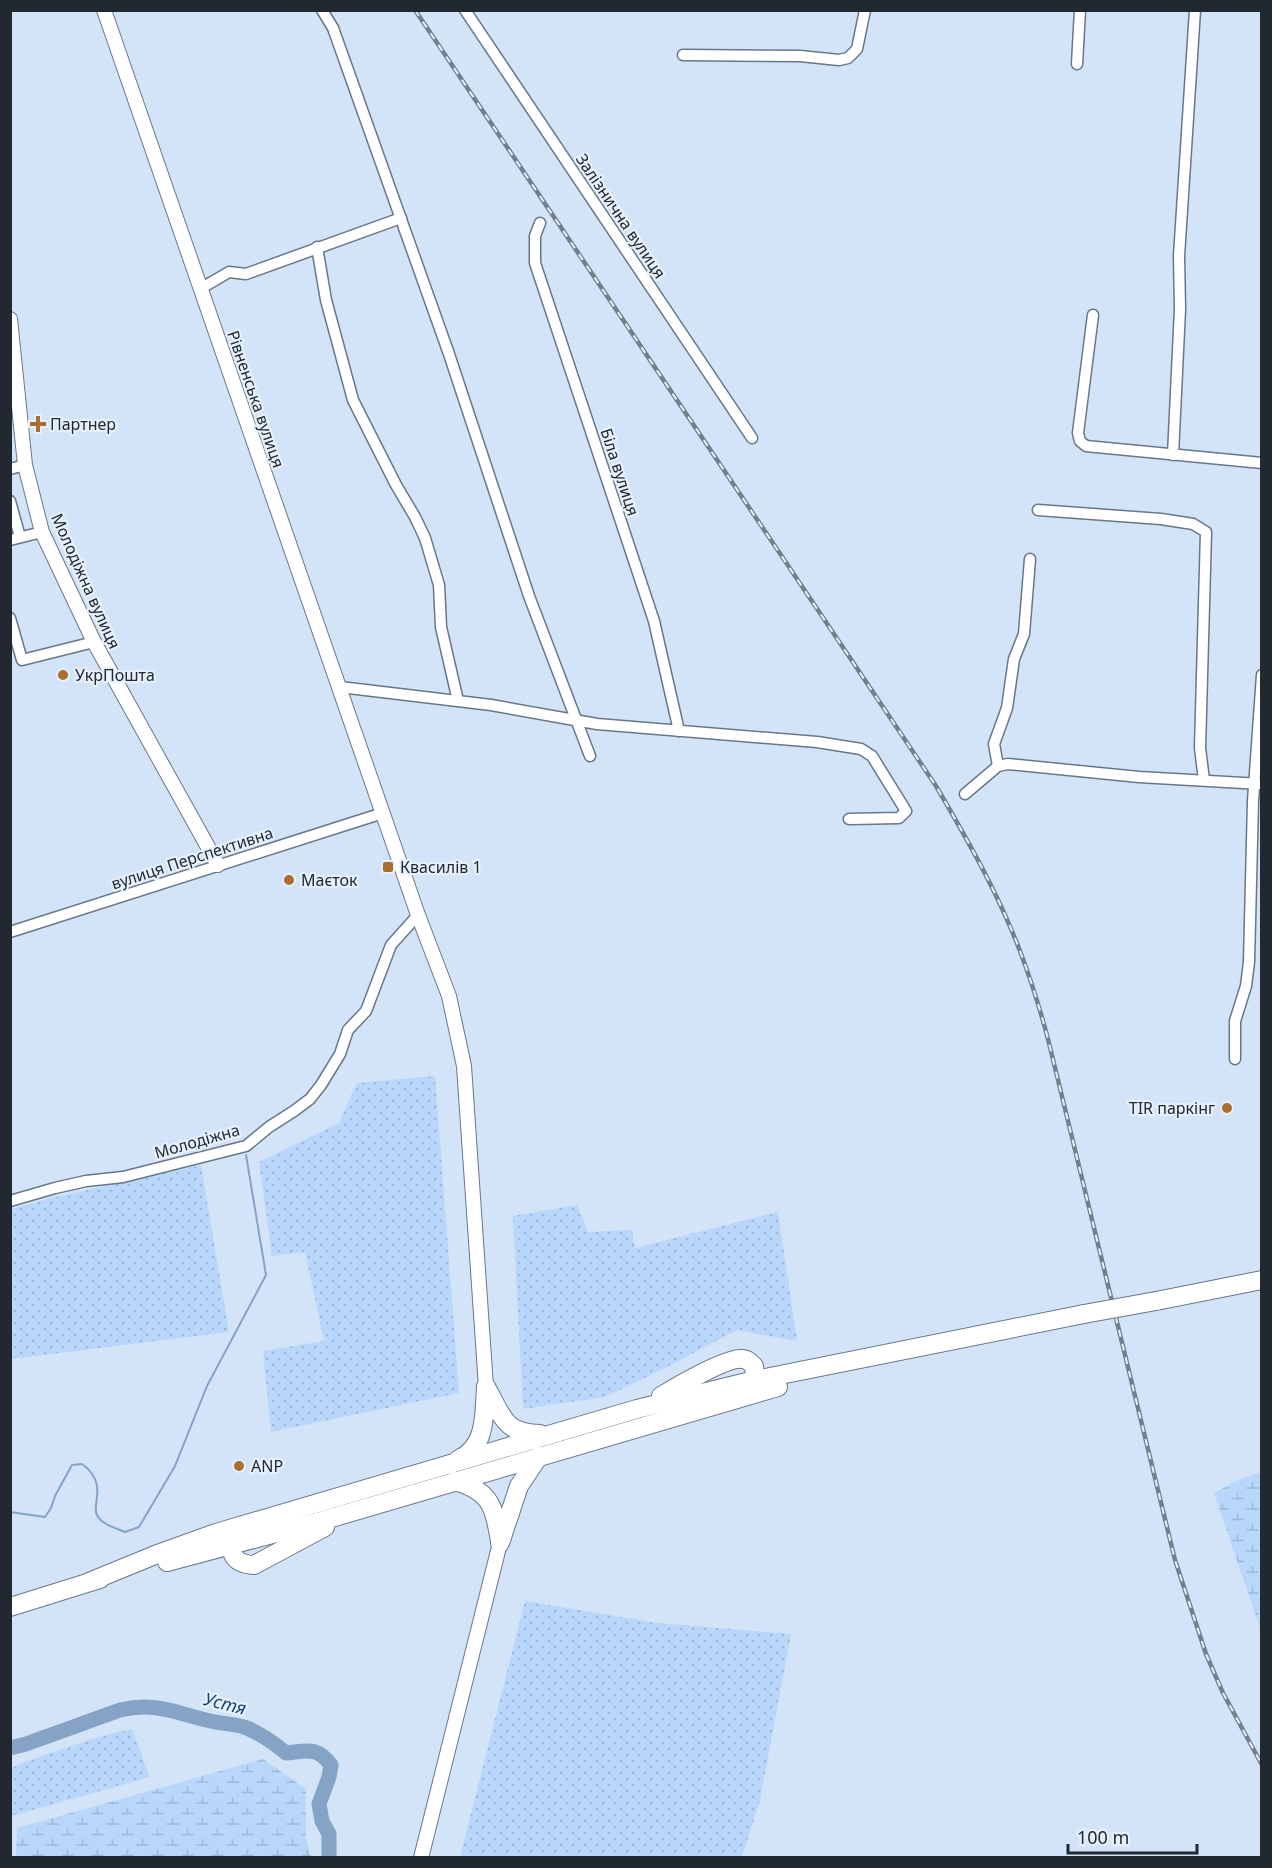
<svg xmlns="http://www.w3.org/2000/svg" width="1272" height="1868" font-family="'Noto Sans',sans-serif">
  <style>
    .wetland { fill: url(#wetland-marsh) }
    .garden { fill: url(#garden-dots) }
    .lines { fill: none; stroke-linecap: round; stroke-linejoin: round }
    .stream { stroke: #85a3c5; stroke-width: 2 }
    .river { stroke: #85a3c5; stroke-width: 15 }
    .street-casing { stroke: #687789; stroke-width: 13 }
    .secondary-casing { stroke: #687789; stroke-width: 16 }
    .highway-casing { stroke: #687789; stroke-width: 20 }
    .street { stroke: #fff; stroke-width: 10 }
    .secondary { stroke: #fff; stroke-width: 14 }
    .highway { stroke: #fff; stroke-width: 18 }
    .rail-casing { stroke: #737f8c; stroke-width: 4.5 }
    .rail { stroke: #e6f0fc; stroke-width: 2; stroke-dasharray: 7; stroke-linecap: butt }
    .highway-bridge-casing { stroke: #687789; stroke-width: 20; stroke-linecap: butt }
    .highway-bridge { stroke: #fff; stroke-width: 18 }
    .poi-dot { fill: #a96e30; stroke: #e6f0fc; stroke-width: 2 }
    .labels { text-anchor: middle; stroke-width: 4.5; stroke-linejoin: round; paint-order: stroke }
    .street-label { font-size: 16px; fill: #21282f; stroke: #e6f0fc }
    .poi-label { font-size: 16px; fill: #21282f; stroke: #e6f0fc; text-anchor: start }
    .water-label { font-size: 18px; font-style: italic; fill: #17426f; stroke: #e6f0fc }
  </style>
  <defs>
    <pattern id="wetland-marsh" width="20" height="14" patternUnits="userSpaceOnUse" patternTransform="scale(1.5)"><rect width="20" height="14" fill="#b8d7fb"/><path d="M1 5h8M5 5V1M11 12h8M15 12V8" fill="none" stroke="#9eb9d7"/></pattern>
    <pattern id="garden-dots" width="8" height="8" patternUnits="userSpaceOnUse" patternTransform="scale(1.5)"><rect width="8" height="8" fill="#b8d7fb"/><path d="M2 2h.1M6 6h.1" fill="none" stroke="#9eb9d7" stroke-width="1.8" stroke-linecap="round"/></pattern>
  </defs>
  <rect width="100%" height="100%" fill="#d3e4f8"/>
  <g class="wetland">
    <polygon points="1261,1472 1262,1472 1261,1631 1214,1493 1240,1479"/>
    <polygon points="263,1759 306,1789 306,1839 311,1857 16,1857 17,1828"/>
  </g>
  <g class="garden">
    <polygon points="435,1076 459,1393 271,1432 263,1351 324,1341 305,1252 272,1256 259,1162 339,1123 357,1083"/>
    <polygon points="201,1165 229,1332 11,1359 11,1209 55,1197"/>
    <polygon points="577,1205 588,1232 632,1230 635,1248 778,1212 797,1341 737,1330 671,1365 605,1397 523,1409 513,1216"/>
    <polygon points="525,1601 657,1623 791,1634 760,1800 742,1857 460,1857"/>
    <path d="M132,1729l18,48 -139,39v-48c39,-16 79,-30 121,-39z"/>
  </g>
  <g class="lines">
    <path class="stream" d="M10,1512l35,5 6,-9 4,-12 17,-31 10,-1c11,8 17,18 15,32 0,7 -3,13 0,19 5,10 19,13 28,17l14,-5 36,-61 32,-80 59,-111 -20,-120"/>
    <path class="river" d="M10,1748l16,-4 94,-34c39,-9 59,5 95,12 10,2 22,2 32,6 14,6 27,15 39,25 21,-2 31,-7 45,12l-2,12 -10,27 3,17 7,13v24"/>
    <g class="street-casing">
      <g id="street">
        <polyline points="322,10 333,28 449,354 529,596 590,756"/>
        <polyline points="465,10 752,438"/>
        <polyline points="683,55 800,56 839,60 848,58 857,49 865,10"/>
        <polyline points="1077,64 1080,10"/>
        <polyline points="540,223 535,236 535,263 654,621 679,731"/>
        <polyline points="317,247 326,300 353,400 396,485 415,517 425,538 439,585 441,627 458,701"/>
        <polyline points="200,289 229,272 246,274 401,218"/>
        <polyline points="1093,315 1078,433 1080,441 1086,446 1262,463"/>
        <polyline points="1173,455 1180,309 1179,256 1195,10"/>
        <polyline points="10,469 25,465"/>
        <polyline points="10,501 20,537"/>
        <polyline points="1038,510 1161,519 1193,524 1206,532 1200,748 1204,780"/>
        <polyline points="10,540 42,532"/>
        <polyline points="10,618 22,660 94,642"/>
        <polyline points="340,687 491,705 597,724 817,742 861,749 872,756 906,811 899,818 849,819"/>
        <polyline points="998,766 994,744 1007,708 1014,659 1024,634 1030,559"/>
        <polyline points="965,794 998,766 1008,764 1139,777 1261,784"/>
        <polyline points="10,932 383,813"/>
        <polyline points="1235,1059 1235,1021 1246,986 1249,962 1253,801 1262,675"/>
        <polyline points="10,1201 55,1188 86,1181 123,1177 246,1146 269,1127 294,1111 310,1099 321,1085 340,1054 348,1030 366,1011 391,945 418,915"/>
      </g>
    </g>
    <g class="secondary-casing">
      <g id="secondary">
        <polyline points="104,10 418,915 449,996 464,1066 486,1387"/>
        <polyline points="10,319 25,465 42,532 94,642 218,865"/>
        <polyline points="421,1858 500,1543"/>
      </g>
    </g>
    <g class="highway-casing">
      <g id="highway">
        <polyline points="1156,1301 1262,1280"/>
        <path d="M486,1387c16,28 18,47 54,47"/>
        <path d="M661,1396c15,-9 66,-39 81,-37 5,0 8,3 12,7l1,14 -7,7"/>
        <path d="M459,1459c28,-13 25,-45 27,-72"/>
        <path d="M455,1481c36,10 39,26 45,60"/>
        <path d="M232,1536c-3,18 2,28 22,29l71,-38"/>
        <polyline points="500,1543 519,1486 539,1456"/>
        <polyline points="167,1562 321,1521 778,1387"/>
        <polyline points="89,1582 155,1555 216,1533 637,1409 755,1380 1084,1314"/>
        <polyline points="10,1607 100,1579"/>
      </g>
    </g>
    <use href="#street" class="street"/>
    <use href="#secondary" class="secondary"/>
    <use href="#highway" class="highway"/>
    <g class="rail-casing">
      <path id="rail" d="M415,10l521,776c31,53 62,107 84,165 11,29 20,58 28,88l127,521 31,94 17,39 39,72"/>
    </g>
    <use href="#rail" class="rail"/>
    <g class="highway-bridge-casing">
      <polyline id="highway-bridge" points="1084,1314 1156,1301"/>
    </g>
    <use href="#highway-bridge" class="highway-bridge"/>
  </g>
  <g class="poi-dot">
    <path d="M35 415h6v6h6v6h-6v6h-6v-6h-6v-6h6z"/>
    <circle cx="63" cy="675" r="6"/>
    <rect x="382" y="861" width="12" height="12" rx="3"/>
    <circle cx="289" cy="880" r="6"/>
    <circle cx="1227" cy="1108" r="6"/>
    <circle cx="239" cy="1466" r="6"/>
  </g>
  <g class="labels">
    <g class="street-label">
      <text transform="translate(621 216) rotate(56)" y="6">Залізнична вулиця</text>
      <text transform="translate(256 399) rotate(71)" y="6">Рівненська вулиця</text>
      <text transform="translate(620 472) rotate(72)" y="6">Біла вулиця</text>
      <text transform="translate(86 581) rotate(66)" y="6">Молодіжна вулиця</text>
      <text transform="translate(192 858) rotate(-18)" y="6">вулиця Перспективна</text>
      <text transform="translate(197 1141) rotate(-16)" y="6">Молодіжна</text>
    </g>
    <g class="poi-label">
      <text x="50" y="430">Партнер</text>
      <text x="75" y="681">УкрПошта</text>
      <text x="400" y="873">Квасилів 1</text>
      <text x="301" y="886">Маєток</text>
      <text x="1215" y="1114" text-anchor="end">TIR паркінг</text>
      <text x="251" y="1472">ANP</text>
    </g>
    <g class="water-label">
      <text transform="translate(225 1704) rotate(14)" y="6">Устя</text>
    </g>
  </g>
  <rect width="1272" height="1868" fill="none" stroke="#21282f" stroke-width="24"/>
  <path d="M1068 1844v9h129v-9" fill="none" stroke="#21282f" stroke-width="3"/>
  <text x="1077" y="1844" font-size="18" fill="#21282f" stroke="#e6f0fc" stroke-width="4.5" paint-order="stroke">100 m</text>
</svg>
